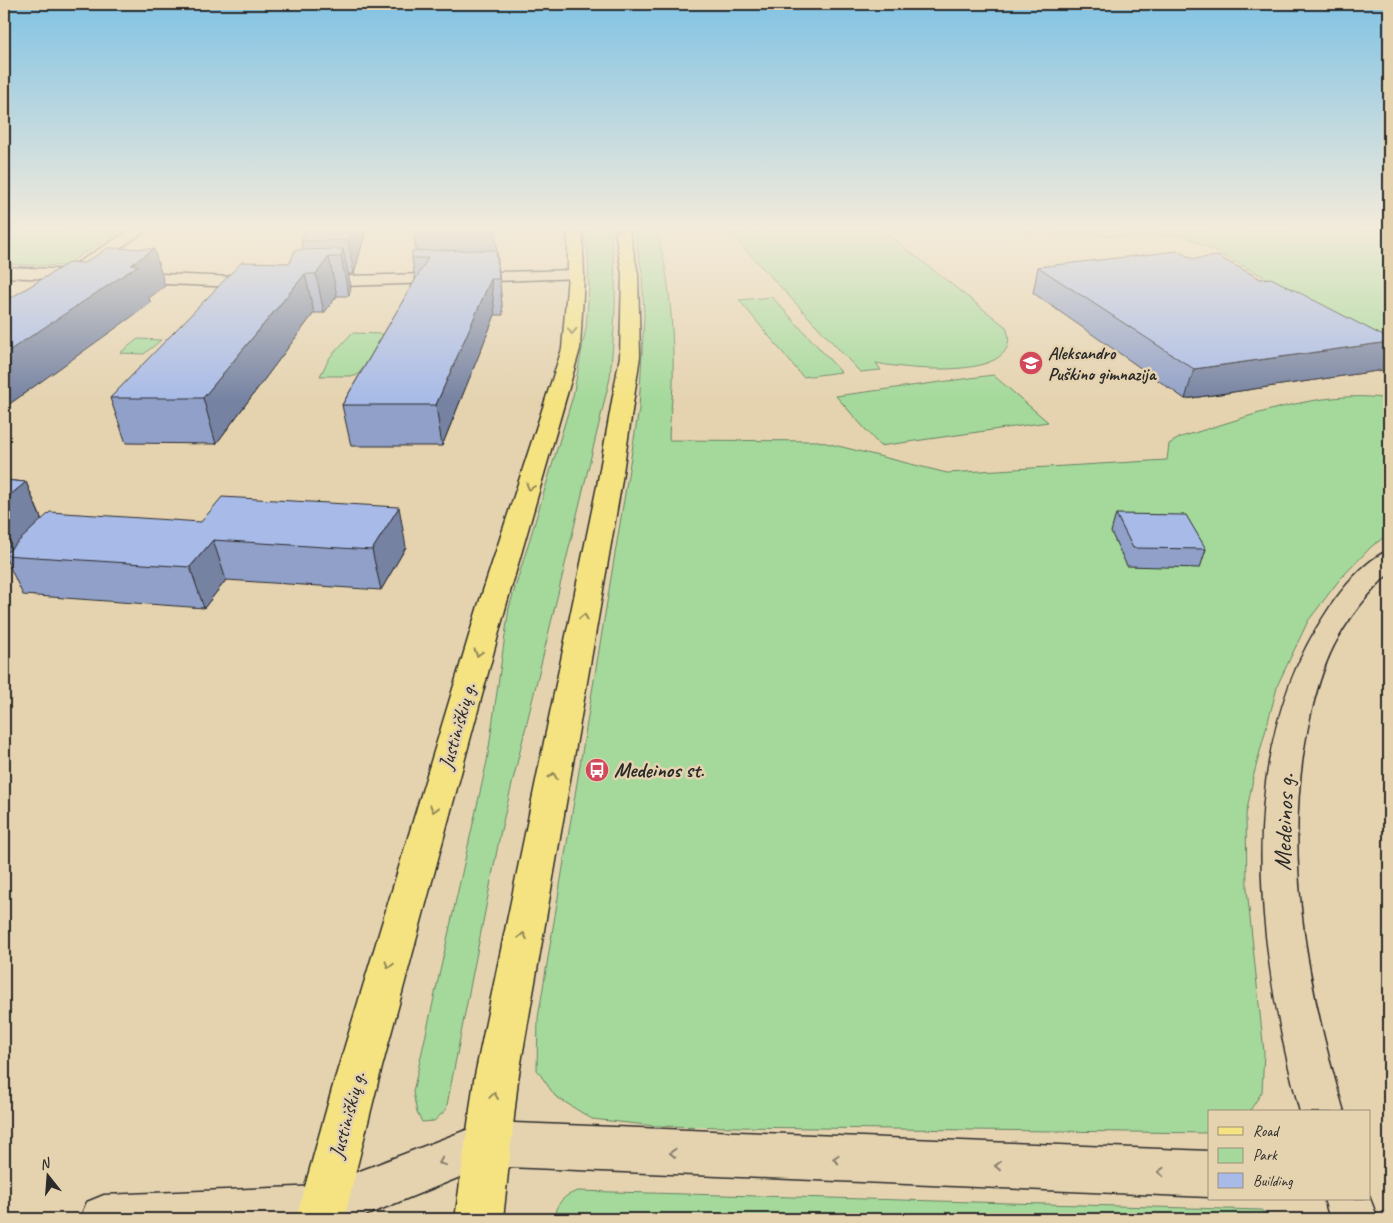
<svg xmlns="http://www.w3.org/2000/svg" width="1393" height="1223" font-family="Caveat,sans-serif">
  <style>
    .green { fill: #a4d99b; stroke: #688263 }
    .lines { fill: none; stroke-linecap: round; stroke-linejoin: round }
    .minor-casing { stroke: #2b2b2b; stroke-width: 3 }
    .major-casing { stroke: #2b2b2b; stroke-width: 3 }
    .minor { fill: #e5d3b0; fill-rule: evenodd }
    .major { fill: #f5e382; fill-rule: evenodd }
    .wall { fill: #90a0c8; stroke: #2b2b2b }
    .shaded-wall { fill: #7582a2; stroke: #2b2b2b }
    .building { fill: #a7bae8; stroke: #2b2b2b }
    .oneway { stroke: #908756 }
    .oneway2 { stroke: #887f6e }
    .labels { text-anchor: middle; stroke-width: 5; stroke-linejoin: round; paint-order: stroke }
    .far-poi-label { font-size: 18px; font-weight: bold; fill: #2b2b2b; stroke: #e5d3b0; text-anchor: start }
    .street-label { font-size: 21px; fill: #2b2b2b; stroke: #e5d3b0 }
    .poi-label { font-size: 21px; font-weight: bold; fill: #2b2b2b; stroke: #e5d3b0; text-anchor: start }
    .near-street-label { font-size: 25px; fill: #2b2b2b; stroke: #e5d3b0 }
  </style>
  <rect width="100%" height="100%" fill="#e5d3b0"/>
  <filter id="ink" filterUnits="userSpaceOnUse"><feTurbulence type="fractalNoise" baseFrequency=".02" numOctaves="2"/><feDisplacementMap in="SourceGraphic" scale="10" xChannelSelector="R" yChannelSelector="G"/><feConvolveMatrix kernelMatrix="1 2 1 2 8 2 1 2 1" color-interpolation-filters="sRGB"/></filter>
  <g filter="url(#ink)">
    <g class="green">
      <polygon points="4,230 121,230 64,266 4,264"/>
      <path d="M583,230h26c11,49 5,99 1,148l-109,452 -55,280 -12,11 -12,1 -5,-9 -4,-21 74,-331 22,-153 64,-212 13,-68 3,-39 -1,-38z"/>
      <path d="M634,230h21c16,40 19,112 18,156 -1,18 -4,36 -4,54l149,1 129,32 220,-13 2,-16 12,-7c65,-19 138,-49 208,-38v135l-17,12 -32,33 -32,42 -30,63 -24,90 -8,41 1,74 17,163 -2,40 -13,20h-40v21l-554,-7 -63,-7 -37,-23 -18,-26 1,-52 101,-609 5,-92 -2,-45z"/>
      <path d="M762,230h112l16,6 116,91c22,56 -103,42 -130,36l5,7 -21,2 -130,-139 16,-1 6,5z"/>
      <polygon points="1022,230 1389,230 1389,341 1183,235 1131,237"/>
      <polygon points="772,297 841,372 803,377 739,300"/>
      <polygon points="352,333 384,334 380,350 356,376 320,376 330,357"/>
      <polygon points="138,339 161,340 144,354 120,353"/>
      <polygon points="993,375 1048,422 880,446 836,396"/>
      <path d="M578,1191l683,19 12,9h-718c2,-16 7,-23 23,-28z"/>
    </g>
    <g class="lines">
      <g class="minor-casing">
        <g id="minor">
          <polygon points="130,230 147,230 86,271 260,278 266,279 268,283 266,287 260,288 4,277 4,267 75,270 73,267 75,264"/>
          <polygon points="576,270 584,275 582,278 313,287 307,286 305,282 307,278 313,277"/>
          <path d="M1389,551v22c-20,20 -37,40 -51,65 -13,22 -21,50 -27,75 -31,132 -5,271 33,399h-44c-42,-159 -70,-357 28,-502 12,-18 39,-53 61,-59z"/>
          <polygon points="487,1122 1209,1151 1209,1197 487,1166 357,1219 80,1219 87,1202 104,1195 321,1186"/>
          <polygon points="1369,1196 1378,1219 1330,1219 1324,1199 1369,1199"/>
        </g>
      </g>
      <g class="major-casing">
        <g id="major">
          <polygon points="568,230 582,230 584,275 580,349 506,606 378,1082 344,1219 296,1219 334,1082 478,606 562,349 568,275"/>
          <polygon points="615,230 629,230 638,274 640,356 621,486 518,1080 503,1219 455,1219 474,1080 597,486 620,356 622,274"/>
        </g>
      </g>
      <use href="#minor" class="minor"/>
      <use href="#major" class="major"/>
    </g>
    <g class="wall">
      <polygon points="306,230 366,230 354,274 348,274 351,287 349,296 337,296 324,313 314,313 216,444 126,443 110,398 290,263 303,250 301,241"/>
      <polygon points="413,230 495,230 503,315 495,315 442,446 351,446 342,405 415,280 412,258 416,251"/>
      <polygon points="1193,259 1261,279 1384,370 1185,399 1033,293 1038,267"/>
      <polygon points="4,480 26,482 42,520 406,547 381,590 226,580 204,608 23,595 7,561 4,564"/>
      <polygon points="1116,514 1206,549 1200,568 1127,566 1111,532"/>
    </g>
    <g class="shaded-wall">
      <polygon points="351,230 366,230 354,274 348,240"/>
      <polygon points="154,249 165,286 149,298 151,303 4,408 4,354"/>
      <polygon points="343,249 351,287 349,296 341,257"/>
      <polygon points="329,257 337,296 324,313 316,274"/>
      <polygon points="305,274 314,313 216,444 203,398"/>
      <polygon points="491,279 495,315 442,446 436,405"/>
      <polygon points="1389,342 1389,357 1384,370 1185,399 1194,369"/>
      <polygon points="26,482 44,526 4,555 7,561 4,564 4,500"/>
      <polygon points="399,507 406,547 381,590 372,550"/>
      <polygon points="213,540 226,580 204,608 190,567"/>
    </g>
    <g class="building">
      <polygon points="306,230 351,230 348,240 301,241"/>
      <polygon points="413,230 458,230 412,231"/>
      <polygon points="108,248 154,249 131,265 139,265 4,354 4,302 70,262 84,263"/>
      <polygon points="343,249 341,257 329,257 316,274 305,274 203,398 110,398 242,262 290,263 295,250"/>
      <polygon points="496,250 499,279 491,279 436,405 342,405 428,258 412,258 412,251"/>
      <polygon points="1178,251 1193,259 1217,256 1261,279 1271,278 1389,339 1389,342 1194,369 1038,267"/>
      <polygon points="4,480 26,482 4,500"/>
      <polygon points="222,497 399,507 372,550 213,540 190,567 4,555 50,512 201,522"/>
      <polygon points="1116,514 1186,515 1206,549 1133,548"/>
    </g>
    <defs><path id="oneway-chevron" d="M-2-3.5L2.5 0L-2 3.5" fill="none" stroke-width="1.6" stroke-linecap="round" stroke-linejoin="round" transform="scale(1.25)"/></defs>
    <g class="oneway">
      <use href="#oneway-chevron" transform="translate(572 331) rotate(93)"/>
      <use href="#oneway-chevron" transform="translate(530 487) rotate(108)"/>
      <use href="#oneway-chevron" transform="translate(584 617) rotate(-79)"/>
      <use href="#oneway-chevron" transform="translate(478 653) rotate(106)"/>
      <use href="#oneway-chevron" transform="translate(553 776) rotate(-79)"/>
      <use href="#oneway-chevron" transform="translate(434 809) rotate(106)"/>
      <use href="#oneway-chevron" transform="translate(523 936) rotate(-79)"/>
      <use href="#oneway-chevron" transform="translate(389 965) rotate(106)"/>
      <use href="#oneway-chevron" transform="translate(494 1096) rotate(-82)"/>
    </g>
    <g class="oneway2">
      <use href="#oneway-chevron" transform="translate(673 1153) rotate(-178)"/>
      <use href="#oneway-chevron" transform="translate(836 1159) rotate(-178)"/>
      <use href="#oneway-chevron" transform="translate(442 1162) rotate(158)"/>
      <use href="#oneway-chevron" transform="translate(998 1166) rotate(-178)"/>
      <use href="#oneway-chevron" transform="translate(1161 1172) rotate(-178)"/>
    </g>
  </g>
  <linearGradient id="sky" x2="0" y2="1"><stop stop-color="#82c3e4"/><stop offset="0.57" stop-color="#f3ebdb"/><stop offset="1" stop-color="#f3ebdb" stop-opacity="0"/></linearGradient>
  <rect width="1393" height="401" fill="url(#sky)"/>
  <defs>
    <g id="school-disc" transform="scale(1.25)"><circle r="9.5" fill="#d1495b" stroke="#e5d3b0"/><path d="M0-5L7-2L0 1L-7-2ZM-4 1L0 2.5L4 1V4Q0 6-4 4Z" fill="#fff"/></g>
    <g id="bus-disc" transform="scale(1.25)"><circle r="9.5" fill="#d1495b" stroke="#e5d3b0"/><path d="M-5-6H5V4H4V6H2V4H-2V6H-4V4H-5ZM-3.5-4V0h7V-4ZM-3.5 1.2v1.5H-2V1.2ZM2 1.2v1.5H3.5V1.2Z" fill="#fff"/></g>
  </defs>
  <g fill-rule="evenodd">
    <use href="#school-disc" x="1031" y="363"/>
    <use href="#bus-disc" x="597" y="770"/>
  </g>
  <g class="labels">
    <g class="far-poi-label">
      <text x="1048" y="359">Aleksandro<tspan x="1048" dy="21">Puškino gimnazija</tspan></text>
    </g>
    <g class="street-label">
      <text transform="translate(457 726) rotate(-74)" y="7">Justiniškių g.</text>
      <text transform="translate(347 1115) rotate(-75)" y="7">Justiniškių g.</text>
    </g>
    <g class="poi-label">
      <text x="614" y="777">Medeinos st.</text>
    </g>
    <g class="near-street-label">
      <text transform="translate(1283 822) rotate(-88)" y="9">Medeinos g.</text>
    </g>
  </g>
  <rect width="1393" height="1223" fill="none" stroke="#e5d3b0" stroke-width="20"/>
  <rect x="10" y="10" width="1373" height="1203" fill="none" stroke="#2b2b2b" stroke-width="2" filter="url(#ink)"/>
  <rect x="1208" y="1110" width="162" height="90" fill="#e5d3b0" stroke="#9b907b"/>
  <rect x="1218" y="1127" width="25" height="8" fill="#f5e382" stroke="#9b907b"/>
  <text x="1253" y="1136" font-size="15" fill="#2b2b2b">Road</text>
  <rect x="1218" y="1148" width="25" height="15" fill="#a4d99b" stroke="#9b907b"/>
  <text x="1253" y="1160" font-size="15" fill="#2b2b2b">Park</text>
  <rect x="1218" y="1173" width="25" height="15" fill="#a7bae8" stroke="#9b907b"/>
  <text x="1253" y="1186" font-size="15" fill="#2b2b2b">Building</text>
  <g transform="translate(48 1176) rotate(343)" stroke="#e5d3b0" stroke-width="4" paint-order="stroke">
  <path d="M0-4L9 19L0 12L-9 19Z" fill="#2b2b2b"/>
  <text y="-8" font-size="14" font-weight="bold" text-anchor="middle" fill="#2b2b2b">N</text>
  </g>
</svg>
